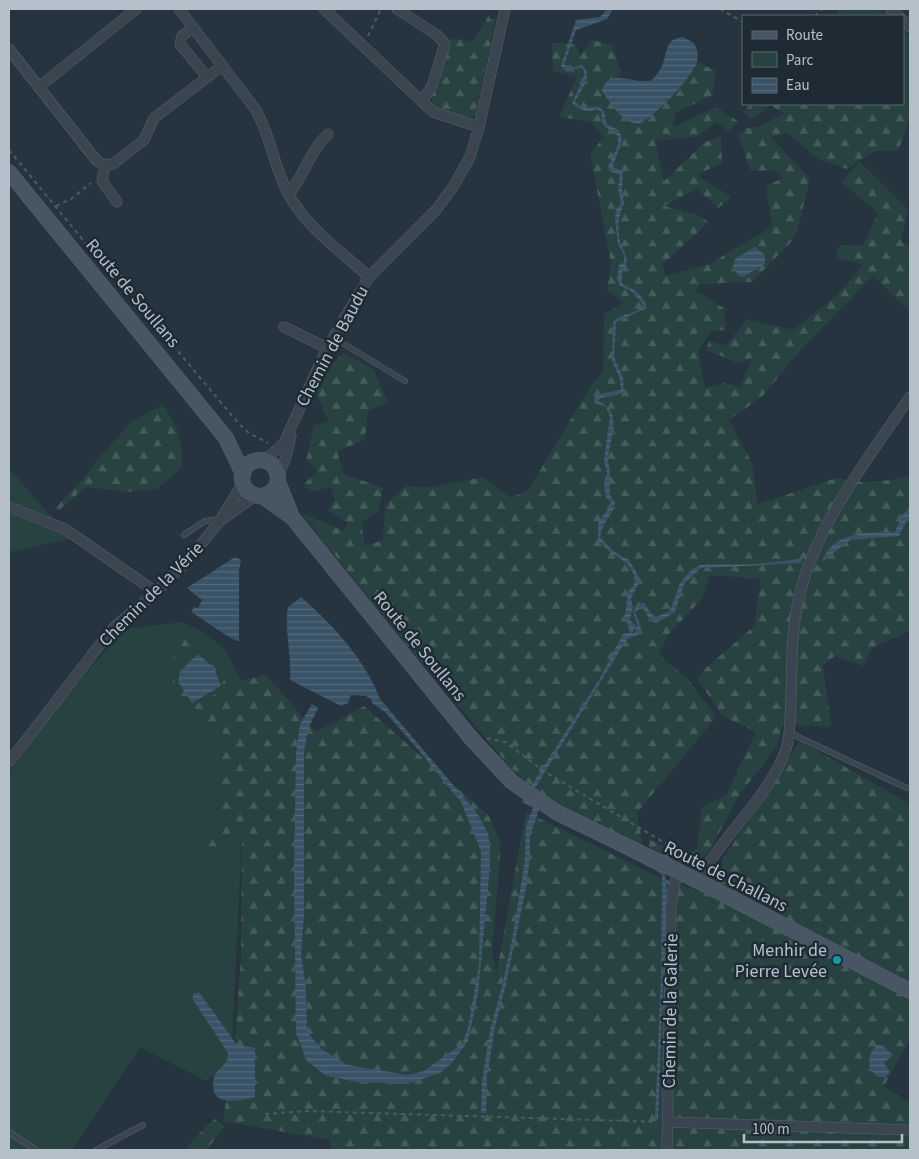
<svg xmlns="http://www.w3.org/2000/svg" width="919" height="1159" font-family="'Source Sans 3',sans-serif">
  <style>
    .green { fill: #284241 }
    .forest { fill: url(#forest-firs) }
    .water { fill: url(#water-rules) }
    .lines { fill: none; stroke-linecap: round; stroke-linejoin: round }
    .lane-casing { stroke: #57636d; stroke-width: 6 }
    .street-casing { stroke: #57636d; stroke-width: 11 }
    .secondary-casing { stroke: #57636d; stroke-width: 16 }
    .path { stroke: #485e5e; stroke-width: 2; stroke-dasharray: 4 4; stroke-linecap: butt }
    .lane { stroke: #3a454f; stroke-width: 5 }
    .street { stroke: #3a454f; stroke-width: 10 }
    .secondary { stroke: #485562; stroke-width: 15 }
    .culture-dot { fill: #0f9aa8; stroke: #1e2a34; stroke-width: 2 }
    .labels { text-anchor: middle; stroke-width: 5; stroke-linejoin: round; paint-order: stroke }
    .street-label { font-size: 18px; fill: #b6c0ca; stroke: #1e2a34 }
    .poi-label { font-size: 18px; fill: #b6c0ca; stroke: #1e2a34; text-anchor: end }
  </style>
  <defs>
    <pattern id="forest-firs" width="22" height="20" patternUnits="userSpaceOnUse" patternTransform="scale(1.25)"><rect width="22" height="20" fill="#284241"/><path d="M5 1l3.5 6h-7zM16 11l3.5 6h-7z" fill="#455c5b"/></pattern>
    <pattern id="water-rules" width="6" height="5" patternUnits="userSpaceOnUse" patternTransform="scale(1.25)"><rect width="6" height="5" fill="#395266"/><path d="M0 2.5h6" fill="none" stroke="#53697b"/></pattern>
  </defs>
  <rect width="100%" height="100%" fill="#25343f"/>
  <g class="green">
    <polygon points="9,468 71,539 9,552"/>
    <polygon points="182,622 205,633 225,650 244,685 242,836 231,1064 206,1081 140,1047 72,1150 9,1150 9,772 71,690 125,629"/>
  </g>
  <g class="forest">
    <polygon points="839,9 879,9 888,16 837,16"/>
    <path d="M489,15v3l7,1 -21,96c-9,6 -35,-1 -41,-10 -3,-5 -2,-10 0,-15l4,-2 14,-50 21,4z"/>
    <polygon points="903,30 910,37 910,118 898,151 874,151 847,169 818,159 788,133 771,137 810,179 797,232 791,242 752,282 701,284 695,291 724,308 726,330 711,331 698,351 705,388 725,383 740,387 752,358 738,363 706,350 709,341 726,346 746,319 793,330 835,297 863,265 835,258 839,246 863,245 878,213 841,182 860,162 908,210 901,241 910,246 910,312 873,276 796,355 762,397 729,420 752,463 758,504 836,478 861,482 891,480 910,475 910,631 872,648 864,666 835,656 823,665 831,727 783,724 777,746 738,797 710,850 692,867 678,865 649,847 649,839 683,858 697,849 702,807 726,795 756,732 723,716 697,679 705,669 754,626 761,579 710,575 702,599 668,635 658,654 689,680 716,717 637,813 643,847 541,795 510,767 407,645 301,513 343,530 348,523 328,511 335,500 331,487 311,492 303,485 317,471 306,461 314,425 329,422 316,394 323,372 344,353 373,369 388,402 368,411 365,440 337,451 344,474 383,488 378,512 361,523 365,546 383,540 385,505 405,486 433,487 483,477 511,498 529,489 591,385 603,371 604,314 623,303 607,290 611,264 590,154 604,137 591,122 559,117 577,77 553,71 552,43 576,44 580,56 592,40 612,45 621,72 603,91 641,123 697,62 716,71 713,95 675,113 673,127 716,107 739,122 728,131 717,122 696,137 655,141 664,181 705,142 721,136 722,163 696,175 732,197 718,208 697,189 664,206 696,214 709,222 662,265 666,276 709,264 772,227 766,186 783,178 774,170 751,171 738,136 746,128 761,126 784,113 770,105 751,120 743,112 751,104 903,104"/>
    <path d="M163,404c15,25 20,33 19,63l-25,22 -29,3 -42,-5 -28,24 -4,-2 31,-32 13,-18 31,-35z"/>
    <polygon points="193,638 217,663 227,686 265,674 316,732 364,706 489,816 501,844 492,949 496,976 526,812 656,876 697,891 718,867 800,741 910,804 910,1039 884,1086 905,1101 910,1100 910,1150 332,1150 329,1140 223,1121 235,1041 241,957 242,836 201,854 223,805 216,741 206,725 187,705 173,682 169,665 185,639 197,650 175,673 195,705 218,693 218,682"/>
    <polygon points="215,1119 225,1127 206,1150 185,1150 207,1125"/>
  </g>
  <g class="water">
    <path d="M607,9h6l-6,10 -31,11 -12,35 10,2 8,-2c13,12 -2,24 -7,37 6,6 15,6 22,4l7,5 2,12c3,3 7,4 11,6 12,11 -3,26 -4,38l10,4 -1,18 2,15c-6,12 -7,23 -4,38 3,9 7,13 7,22l-5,4v16c12,4 22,12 25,24l-31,14 -2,35 9,21 1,13c-7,8 -19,2 -26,10 26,11 12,36 10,58 0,5 2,10 2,15 0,10 -3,20 5,28 0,11 -12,18 -15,35l13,14 16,9 8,13 2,10 -8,15 2,9 -3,13 6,6 -4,8 3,-1 2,-9 -4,-13 7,-7 4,-1 9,13 3,1 14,-6 10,-28 11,-13 9,-5 54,-1 47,-5 1,4 -101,5 -17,16 -9,28 -19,11 -6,-3 -8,-13 -7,5 6,15 -1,7 -13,5 -92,149 -4,-2 68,-106 24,-46 7,-1 -5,-17 3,-24 7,-9c-1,-16 -9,-21 -21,-28 -6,-4 -11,-10 -16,-15v-17l14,-20 -6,-5 -2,-17 3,-7 -3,-14 6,-43 -4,-10 -11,-4 -1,-5 5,-4 22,-4 -1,-11 -8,-18 1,-38 2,-4 26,-10 2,-5 -12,-13 -11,-5 -3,-7 2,-14 5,-3v-7l-6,-11 -3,-26 1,-8 5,-7 -3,-14 2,-14 -10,-4 -2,-4 10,-22v-9l-15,-11 -2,-13 -4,-3c-9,4 -19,1 -25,-6l12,-26v-6l-3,-3 -15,3 -5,-5 15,-46 24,-3z"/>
    <path d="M683,37l11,6c3,6 5,12 3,19 -6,17 -42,54 -58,62 -15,0 -29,-21 -37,-33 6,-25 34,-5 50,-11 5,-6 9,-10 11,-17 5,-13 2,-24 20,-26z"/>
    <polygon points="755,247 765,255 765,264 743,277 739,276 733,268 735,259"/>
    <path d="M910,507v13l-4,2 -7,14 -49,4 -28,22c10,-31 47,-30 73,-30l7,-17z"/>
    <path d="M235,557l6,3 -2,10v71c-9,-1 -37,-23 -48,-29l3,-5 4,1 4,-8 -15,-12z"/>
    <path d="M301,597c32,28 64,62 79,102l97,114 11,20 2,13v20l-12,127 -10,48 -17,23 -11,9 -33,11 -51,-2 -31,-7 -18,-14 -11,-28 -2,-157 2,-123 4,-29 12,-20 6,4 -9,19 -5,24v164l-3,39 5,34 1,43 14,18 27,16 60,10 16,-4 38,-27 6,-16 11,-64 2,-113 -20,-49 -47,-57 -29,-33 -13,-9 -1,-4 -5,-3 -15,-1 -3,8 -7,3 -51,-26c2,-25 -6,-49 -2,-73z"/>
    <polygon points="198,654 214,668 221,686 192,703 178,682 180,671"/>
    <polygon points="523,799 665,874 667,891 658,1120 655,1120 661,976 662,875 659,872 539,810 530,836 530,858 526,888 506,984 495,1027 487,1077 486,1113 481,1113 482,1081 490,1031 502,986 512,940 525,860 526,826 533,808 522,802"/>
    <path d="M199,992l38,53 18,3v49c-19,5 -50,11 -40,-23l12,-13 1,-8 -35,-53v-6z"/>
    <path d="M877,1045h5l11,10 -9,8 6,9 -5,5h-7c-12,-8 -11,-23 -1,-32z"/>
  </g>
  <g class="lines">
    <g class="lane-casing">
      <g id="lane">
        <polyline points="334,338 405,381"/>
        <polyline points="184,535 205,521 220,519"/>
        <polyline points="790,733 907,788"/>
        <polyline points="9,1132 36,1150"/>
        <polyline points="96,1150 143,1125"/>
      </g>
    </g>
    <g class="street-casing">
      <g id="street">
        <path d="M179,9l77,101c15,27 18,58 33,85 18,33 53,57 80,82"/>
        <polyline points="324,9 433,112 479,127"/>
        <polyline points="397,9 437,35 445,44 432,86 422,102"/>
        <polyline points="890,9 899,16"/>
        <polyline points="903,20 910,27"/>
        <polyline points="193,27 182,36 180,44 207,77"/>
        <polyline points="9,49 96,160 105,165 113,164 144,140 154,118 222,66"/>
        <polyline points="39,87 136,9"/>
        <polyline points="105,165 102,181 117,202"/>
        <path d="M289,194c16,-20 20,-42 39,-60"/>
        <polyline points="284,327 327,348"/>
        <polyline points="264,461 284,443 327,348 369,277 436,210 453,187 470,157 479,127 505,9"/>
        <polyline points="278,476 286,457 291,436"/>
        <polyline points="9,507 65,529 156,592"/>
        <polyline points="224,518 255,496"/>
        <polyline points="9,762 112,629 156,592 189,559 219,522 243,483"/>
        <path d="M698,881c23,-44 72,-85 88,-132 5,-16 4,-32 5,-49 1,-32 0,-66 7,-98 16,-76 69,-142 112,-205"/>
        <polyline points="668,1122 910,1130"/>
        <polyline points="667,1150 671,905 677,872"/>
      </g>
    </g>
    <g class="secondary-casing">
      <g id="secondary">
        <polyline points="9,172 226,438 243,474"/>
        <circle cx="260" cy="478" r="18"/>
        <polyline points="278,482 292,517"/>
        <polyline points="262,496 292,517 470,737 512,782 556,812 698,881 910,991"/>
      </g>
    </g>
    <g class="path">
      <polyline points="720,9 743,22"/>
      <polyline points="815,16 822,9"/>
      <polyline points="368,36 381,9"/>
      <polyline points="9,150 97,257 124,278 181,355 239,424 249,433 268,443"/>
      <polyline points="56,206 71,199 91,183"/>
      <polyline points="487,738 505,742 545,772 697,862"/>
      <polyline points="265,1114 307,1111 657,1122"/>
    </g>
    <use href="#lane" class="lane"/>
    <use href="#street" class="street"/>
    <use href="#secondary" class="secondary"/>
  </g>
  <circle class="culture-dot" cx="837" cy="960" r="5"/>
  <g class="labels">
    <g class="street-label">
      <text transform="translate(133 293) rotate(50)" y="6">Route de Soullans</text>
      <text transform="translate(332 346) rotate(-62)" y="6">Chemin de Baudu</text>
      <text transform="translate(151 594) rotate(-45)" y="6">Chemin de la Vérie</text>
      <text transform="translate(420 646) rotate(51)" y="6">Route de Soullans</text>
      <text transform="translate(726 876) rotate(27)" y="6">Route de Challans</text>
      <text transform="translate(670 1011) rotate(-89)" y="6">Chemin de la Galerie</text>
    </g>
    <g class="poi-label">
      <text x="827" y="956">Menhir de<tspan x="827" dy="21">Pierre Levée</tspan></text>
    </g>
  </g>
  <rect width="919" height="1159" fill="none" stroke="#b6c0ca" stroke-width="20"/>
  <rect x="742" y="15" width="162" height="90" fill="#1e2a34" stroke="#5b6670"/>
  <rect x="752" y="31" width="25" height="8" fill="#485562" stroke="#5b6670"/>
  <text x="786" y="40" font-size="15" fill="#b6c0ca">Route</text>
  <rect x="752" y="52" width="25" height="15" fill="#284241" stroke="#5b6670"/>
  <text x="786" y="65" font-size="15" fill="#b6c0ca">Parc</text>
  <rect x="752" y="78" width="25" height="15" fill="url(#water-rules)" stroke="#5b6670"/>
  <text x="786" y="90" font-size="15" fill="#b6c0ca">Eau</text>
  <path d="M744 1134v8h158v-8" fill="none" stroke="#b6c0ca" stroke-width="2.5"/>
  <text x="752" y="1134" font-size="15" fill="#b6c0ca" stroke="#1e2a34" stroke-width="4" paint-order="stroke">100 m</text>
</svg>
